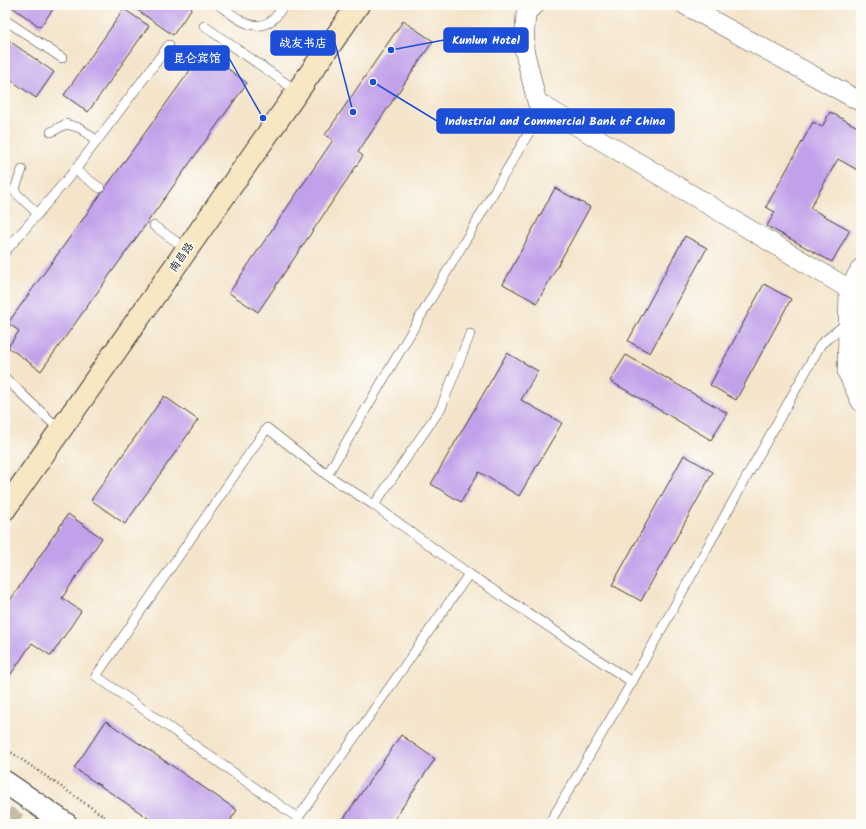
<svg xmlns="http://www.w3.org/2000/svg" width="866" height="829" font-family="Kalam,'LXGW WenKai TC',sans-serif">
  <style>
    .building { fill: #c1a1ea }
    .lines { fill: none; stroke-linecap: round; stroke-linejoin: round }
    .primary-tunnel { stroke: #c9bca7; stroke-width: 22; stroke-dasharray: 22 11; stroke-linecap: butt }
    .service-casing { stroke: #3c3a36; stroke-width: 10 }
    .minor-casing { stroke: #3c3a36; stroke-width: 20 }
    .tertiary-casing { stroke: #3c3a36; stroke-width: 24 }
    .secondary-casing { stroke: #3c3a36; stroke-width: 24 }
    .path { stroke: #3c3a36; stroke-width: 2.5; stroke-dasharray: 1 3; stroke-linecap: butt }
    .service { stroke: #fff; stroke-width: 9 }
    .minor { stroke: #fff; stroke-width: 19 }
    .tertiary { stroke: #fff; stroke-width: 22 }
    .secondary { stroke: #f8e7c3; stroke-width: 22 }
    .labels { text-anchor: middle; stroke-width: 3.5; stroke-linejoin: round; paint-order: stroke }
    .street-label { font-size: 11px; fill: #1c1c1c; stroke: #fdfcf7 }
    .leader { fill: none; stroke: #1d4ed8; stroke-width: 1.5 }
    .callout-dot { fill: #1d4ed8; stroke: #fdfcf7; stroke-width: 1.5 }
    .callout { fill: #1d4ed8; stroke: #1d4ed8; stroke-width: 1.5 }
    .callout-label { font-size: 12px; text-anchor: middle; font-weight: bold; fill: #fff }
  </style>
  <rect width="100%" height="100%" fill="#fdfcf7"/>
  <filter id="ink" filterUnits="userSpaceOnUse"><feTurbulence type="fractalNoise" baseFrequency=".025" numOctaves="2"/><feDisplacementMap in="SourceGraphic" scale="8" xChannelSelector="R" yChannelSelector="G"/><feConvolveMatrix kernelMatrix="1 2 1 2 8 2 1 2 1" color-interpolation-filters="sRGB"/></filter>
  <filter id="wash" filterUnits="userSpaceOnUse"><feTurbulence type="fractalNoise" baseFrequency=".012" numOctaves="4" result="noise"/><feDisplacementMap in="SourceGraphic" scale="16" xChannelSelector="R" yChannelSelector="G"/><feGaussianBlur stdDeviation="0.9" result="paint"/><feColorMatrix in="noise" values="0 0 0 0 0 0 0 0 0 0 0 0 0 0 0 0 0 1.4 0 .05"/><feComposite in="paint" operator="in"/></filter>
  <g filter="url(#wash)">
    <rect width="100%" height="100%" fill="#f4e4ca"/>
    <g id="blocks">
      <g class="building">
        <polygon points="9,5 56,5 40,27"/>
        <polygon points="130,5 194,5 173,35"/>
        <polygon points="124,9 149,26 88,112 64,95"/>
        <polygon points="403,21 433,41 358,152 363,156 258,312 229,293 333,140 325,135"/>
        <polygon points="5,38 54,72 36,98 5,76"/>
        <polygon points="204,51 247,83 41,371 8,347 19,331 8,323"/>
        <polygon points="830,112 861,129 861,172 838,159 810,208 850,230 832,262 767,226 775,212 766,207 813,122 822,127"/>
        <polygon points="555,188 590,207 537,303 503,284"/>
        <polygon points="685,236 707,248 650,353 628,341"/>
        <polygon points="764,284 791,299 736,400 710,385"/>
        <polygon points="507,353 538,371 521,400 562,423 519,496 479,472 461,502 431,484"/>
        <polygon points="626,355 727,413 711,440 610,381"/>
        <polygon points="164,396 198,420 125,524 91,500"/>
        <polygon points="684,455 713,472 641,601 612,585"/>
        <polygon points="68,514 102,538 62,598 81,611 51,656 32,643 5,683 5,608"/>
        <polygon points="106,721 237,810 228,824 157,824 74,768"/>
        <polygon points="401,735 435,759 391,824 340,824"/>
      </g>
    </g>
  </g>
  <g filter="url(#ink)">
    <use href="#blocks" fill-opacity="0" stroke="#3c3a36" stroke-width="1"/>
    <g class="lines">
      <polyline class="primary-tunnel" points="5,816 17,824"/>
      <g class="service-casing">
        <g id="service">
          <path d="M219,5c14,10 35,30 53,15 5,-3 8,-10 12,-15"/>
          <polyline points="5,20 62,58"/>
          <polyline points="204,26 297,91"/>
          <polyline points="544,107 327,475 374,505 469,574 632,682"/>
          <polyline points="51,132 66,124 80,128 97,141"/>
          <polyline points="22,170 14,191 38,214"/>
          <polyline points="75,170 100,188"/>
          <polyline points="154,226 187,249"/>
          <polyline points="5,252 75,170 169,45"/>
          <polyline points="5,378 60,430"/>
          <polyline points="327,475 267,428 96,676 298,818 469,574"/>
          <polyline points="374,505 441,408 470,334"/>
          <polyline points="549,824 632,682 821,344 848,322"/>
        </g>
      </g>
      <g class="minor-casing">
        <g id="minor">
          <polyline points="535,5 526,12 524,49 537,102 849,289"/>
          <polyline points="685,5 861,102"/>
          <polyline points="861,268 849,289 847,372 861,402"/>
        </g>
      </g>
      <g class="tertiary-casing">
        <polyline id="tertiary" points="5,782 66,824"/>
      </g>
      <g class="secondary-casing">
        <polyline id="secondary" points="5,509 358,5"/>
      </g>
      <polyline class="path" points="5,748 115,824"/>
      <use href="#service" class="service"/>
      <use href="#minor" class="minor"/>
      <use href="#tertiary" class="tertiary"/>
      <use href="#secondary" class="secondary"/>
    </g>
  </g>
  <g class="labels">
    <g class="street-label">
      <text transform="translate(181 257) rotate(-55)" y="4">南昌路</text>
    </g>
  </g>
  <path class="leader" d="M391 50L444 40M353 112L335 43M263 118L229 58M373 82L437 121"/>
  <g class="callout-dot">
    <circle cx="391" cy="50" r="4"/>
    <circle cx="353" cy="112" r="4"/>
    <circle cx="263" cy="118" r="4"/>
    <circle cx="373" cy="82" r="4"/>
  </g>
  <g class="callout">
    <rect x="444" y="28" width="84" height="24" rx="4"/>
    <rect x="271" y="31" width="64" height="24" rx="4"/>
    <rect x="165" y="46" width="64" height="24" rx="4"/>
    <rect x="437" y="109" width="237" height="24" rx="4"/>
  </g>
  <g class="callout-label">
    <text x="486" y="44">Kunlun Hotel</text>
    <text x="303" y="47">战友书店</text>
    <text x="197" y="62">昆仑宾馆</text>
    <text x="555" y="125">Industrial and Commercial Bank of China</text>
  </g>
  <rect width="866" height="829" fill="none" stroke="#fdfcf7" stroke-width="20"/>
</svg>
